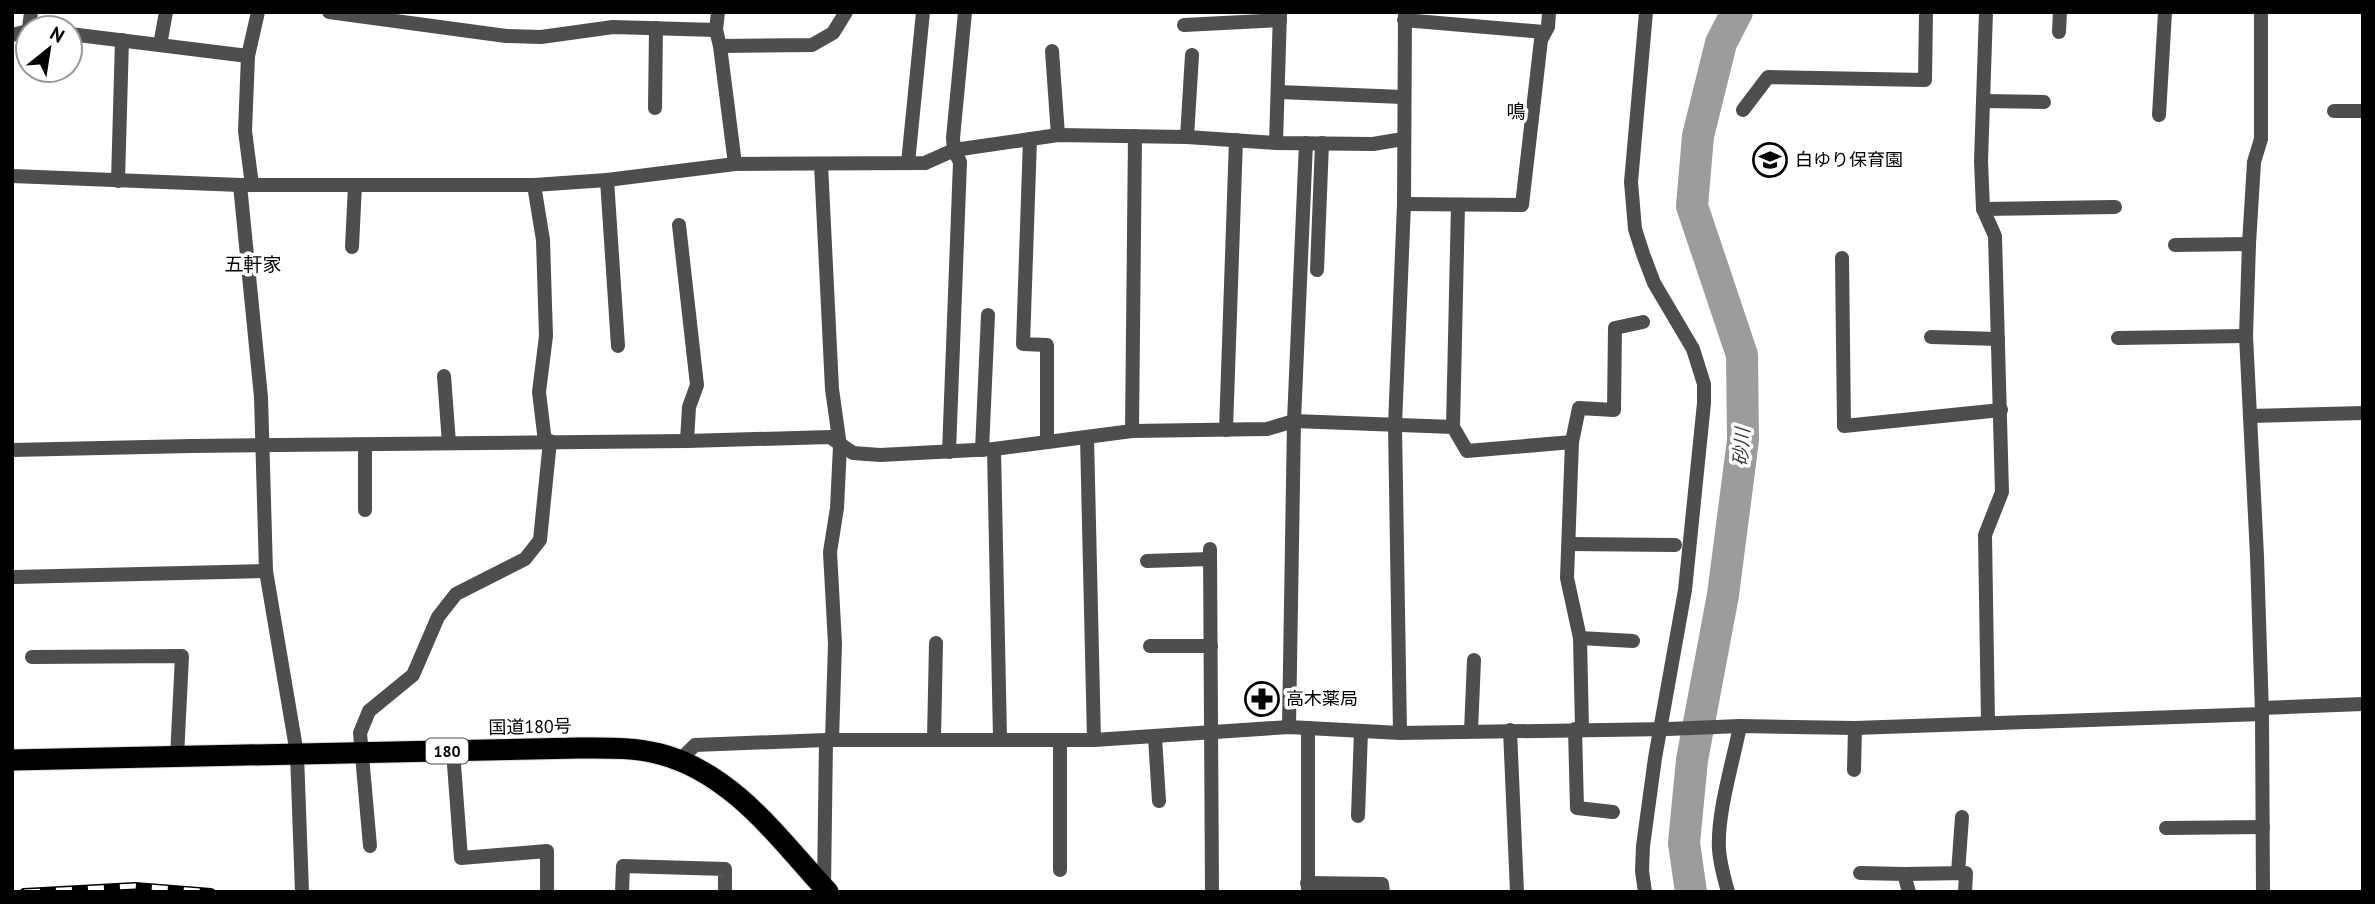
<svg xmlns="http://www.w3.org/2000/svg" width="2375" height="904" font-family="'PT Sans','Noto Sans JP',sans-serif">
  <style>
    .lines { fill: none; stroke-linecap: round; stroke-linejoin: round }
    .river { stroke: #9c9c9c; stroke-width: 32 }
    .highway-casing { stroke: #dbdbdb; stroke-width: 23 }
    .street { stroke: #4e4e4e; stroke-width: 14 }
    .highway { stroke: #000; stroke-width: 21 }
    .rail-casing { stroke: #000; stroke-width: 8 }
    .rail { stroke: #fff; stroke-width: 5; stroke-dasharray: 16; stroke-linecap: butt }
    .labels { text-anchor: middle; stroke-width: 7; stroke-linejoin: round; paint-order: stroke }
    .shield { fill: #fff; stroke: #4c4c4c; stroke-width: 2 }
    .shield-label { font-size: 16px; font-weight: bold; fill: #000 }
    .poi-label { font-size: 18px; fill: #000; stroke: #fff; text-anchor: start }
    .street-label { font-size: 18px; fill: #000; stroke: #fff }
    .neighbourhood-label { font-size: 19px; fill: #000; stroke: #fff }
    .water-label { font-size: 19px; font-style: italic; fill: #3d3d3d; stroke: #fff }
  </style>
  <rect width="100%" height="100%" fill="#fff"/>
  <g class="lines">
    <polyline class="river" points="1691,892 1684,843 1692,760 1723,595 1743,440 1742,355 1692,206 1698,136 1721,43 1737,12"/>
    <g class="highway-casing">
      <path id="highway" d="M12,760l567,-12c27,0 54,-1 81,6 73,19 119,85 168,138"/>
    </g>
    <g class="street">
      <polyline points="329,12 506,36 541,37 613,27 716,30"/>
      <polyline points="718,12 716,30 720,46 735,164"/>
      <polyline points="1986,12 1981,161 1983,209 1995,236 2002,492 1985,535 1988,723"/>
      <polyline points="2261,12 2261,139 2254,162 2249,244 2246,336 2257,556 2262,714 2263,892"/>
      <polyline points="1404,20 1544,32"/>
      <polyline points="1184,25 1280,20"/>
      <polyline points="29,28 31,12"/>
      <polyline points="2059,32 2060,12"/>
      <polyline points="70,34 248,56"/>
      <polyline points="12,35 28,31"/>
      <polyline points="160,45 166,12"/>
      <polyline points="720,46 812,45 833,33 846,12"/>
      <polyline points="1052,51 1058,135"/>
      <polyline points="1279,92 1403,97"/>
      <polyline points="1983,101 2044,102"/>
      <polyline points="655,108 656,28"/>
      <polyline points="1743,110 1768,77 1925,80 1926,12"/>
      <polyline points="2334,111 2363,111"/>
      <polyline points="2159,115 2165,12"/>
      <polyline points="1187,137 1192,55"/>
      <polyline points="1030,139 1023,344 1047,345 1047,442"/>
      <polyline points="1276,143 1280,12"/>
      <polyline points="908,163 923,12"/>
      <polyline points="821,164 832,389 840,446 837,508 830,552 835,644 832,740"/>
      <polyline points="12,176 240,185 534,185 607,180 735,164 925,163 954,150 1058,135 1187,137 1276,143 1373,144 1403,139"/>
      <polyline points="607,180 618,346"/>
      <polyline points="118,181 122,40"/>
      <polyline points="240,185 261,397 266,571 297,754 302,892"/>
      <polyline points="252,185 245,131 248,56 258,12"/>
      <polyline points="534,185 543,240 546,336 539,392 545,442"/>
      <polyline points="1404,204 1522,205 1541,40 1548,27 1549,12"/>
      <polyline points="1983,209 2115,207"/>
      <polyline points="679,225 697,385 689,407 687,441"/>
      <polyline points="2175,245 2249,244"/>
      <polyline points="352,247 355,185"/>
      <polyline points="1842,258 1844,426 2001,410"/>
      <polyline points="1317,270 1322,143"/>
      <polyline points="1931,337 1998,339"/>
      <polyline points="2118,338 2246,336"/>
      <polyline points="444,376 449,443"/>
      <polyline points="2250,416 2363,413"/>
      <polyline points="1453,427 1458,205"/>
      <polyline points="1226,430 1236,140"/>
      <polyline points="1132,431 1135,136"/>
      <polyline points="1087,437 1094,740"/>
      <polyline points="994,449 1000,738"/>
      <polyline points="12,450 191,446 687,441 830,437 853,453 880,455 994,449 1132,431 1267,429 1294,421 1453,427 1467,451 1572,442"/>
      <polyline points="982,450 988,315"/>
      <polyline points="949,452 960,162 954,150 953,138 965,12"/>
      <polyline points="365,510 365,445"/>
      <polyline points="1569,544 1675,545"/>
      <polyline points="1210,549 1212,892"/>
      <polyline points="1147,561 1210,559"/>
      <polyline points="15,577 266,571"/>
      <polyline points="1580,638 1633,641"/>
      <polyline points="1150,646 1211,646"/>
      <polyline points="32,657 182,656 177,757"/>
      <polyline points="2262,708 2363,704"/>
      <polyline points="1289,727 1294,421 1306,143"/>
      <polyline points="1575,729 1577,808 1613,812"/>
      <polyline points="1582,729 1580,638 1567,578 1572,442 1579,408 1614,410 1615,328 1643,322"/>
      <polyline points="1510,730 1517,892"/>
      <polyline points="1471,731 1474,660"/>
      <polyline points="1400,733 1395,425 1404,204 1405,12"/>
      <polyline points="1155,737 1159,801"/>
      <polyline points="934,739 936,643"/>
      <polyline points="1060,740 1060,870"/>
      <polyline points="453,751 461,858 547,851 547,892"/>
      <polyline points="680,760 695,745 826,740 1094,740 1289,727 1400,733 1668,729 1740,726 1855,728 2262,714"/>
      <polyline points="1854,770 1855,728"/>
      <polyline points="1358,816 1361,731"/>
      <polyline points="2166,828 2263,827"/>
      <polyline points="370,846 360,733 369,711 413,675 438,617 456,594 525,559 540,540 550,441"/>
      <polyline points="1860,873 1904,874 1909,892"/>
      <polyline points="1958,873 1962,817"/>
      <polyline points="1904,874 1966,873 1965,892"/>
      <polyline points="1307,883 1382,884 1383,892"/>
      <polyline points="824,888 826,740"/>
      <polyline points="622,892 623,866 725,869 725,892"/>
      <polyline points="1308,892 1308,728"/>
      <polyline points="1645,892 1642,871 1643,846 1655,758 1685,590 1704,403 1704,384 1693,349 1654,283 1643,254 1635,229 1631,182 1646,12"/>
      <path d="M1728,892c-4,-14 -8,-28 -9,-43 -2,-36 14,-87 21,-123"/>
    </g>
    <use href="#highway" class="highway"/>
    <g class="rail-casing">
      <polyline id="rail" points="24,892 135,886 211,892"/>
    </g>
    <use href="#rail" class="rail"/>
  </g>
  <defs>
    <g id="school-ring" transform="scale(1.75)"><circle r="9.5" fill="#fff" stroke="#000" stroke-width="1.5"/><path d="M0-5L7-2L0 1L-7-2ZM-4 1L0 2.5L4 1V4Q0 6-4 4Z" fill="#000"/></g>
    <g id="pharmacy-ring" transform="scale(1.75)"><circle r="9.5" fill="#fff" stroke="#000" stroke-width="1.5"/><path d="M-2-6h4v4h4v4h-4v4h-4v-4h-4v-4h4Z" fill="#000"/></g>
  </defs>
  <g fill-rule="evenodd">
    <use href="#school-ring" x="1770" y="160"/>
    <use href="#pharmacy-ring" x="1262" y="699"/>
  </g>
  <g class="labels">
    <rect class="shield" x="426" y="738.5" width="42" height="25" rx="5"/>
    <g class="shield-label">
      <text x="447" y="757">180</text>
    </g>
    <g class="poi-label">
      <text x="1795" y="166">白ゆり保育園</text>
      <text x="1286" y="705">高木薬局</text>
    </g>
    <g class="street-label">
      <text transform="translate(530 727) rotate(-1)" y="6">国道180号</text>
    </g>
    <g class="neighbourhood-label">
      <text x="1516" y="118">鳴</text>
      <text x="253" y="271">五軒家</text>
    </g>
    <g class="water-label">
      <text transform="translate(1741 447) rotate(-86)" y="7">砂川</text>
    </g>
  </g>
  <rect width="2375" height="904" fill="none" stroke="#000000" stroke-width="28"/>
  <g transform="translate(49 49) rotate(30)"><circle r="33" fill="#ffffff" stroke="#999999" stroke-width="2"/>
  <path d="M0-5L12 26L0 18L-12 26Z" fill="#000000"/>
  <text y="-10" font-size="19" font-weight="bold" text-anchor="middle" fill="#000000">N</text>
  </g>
</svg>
